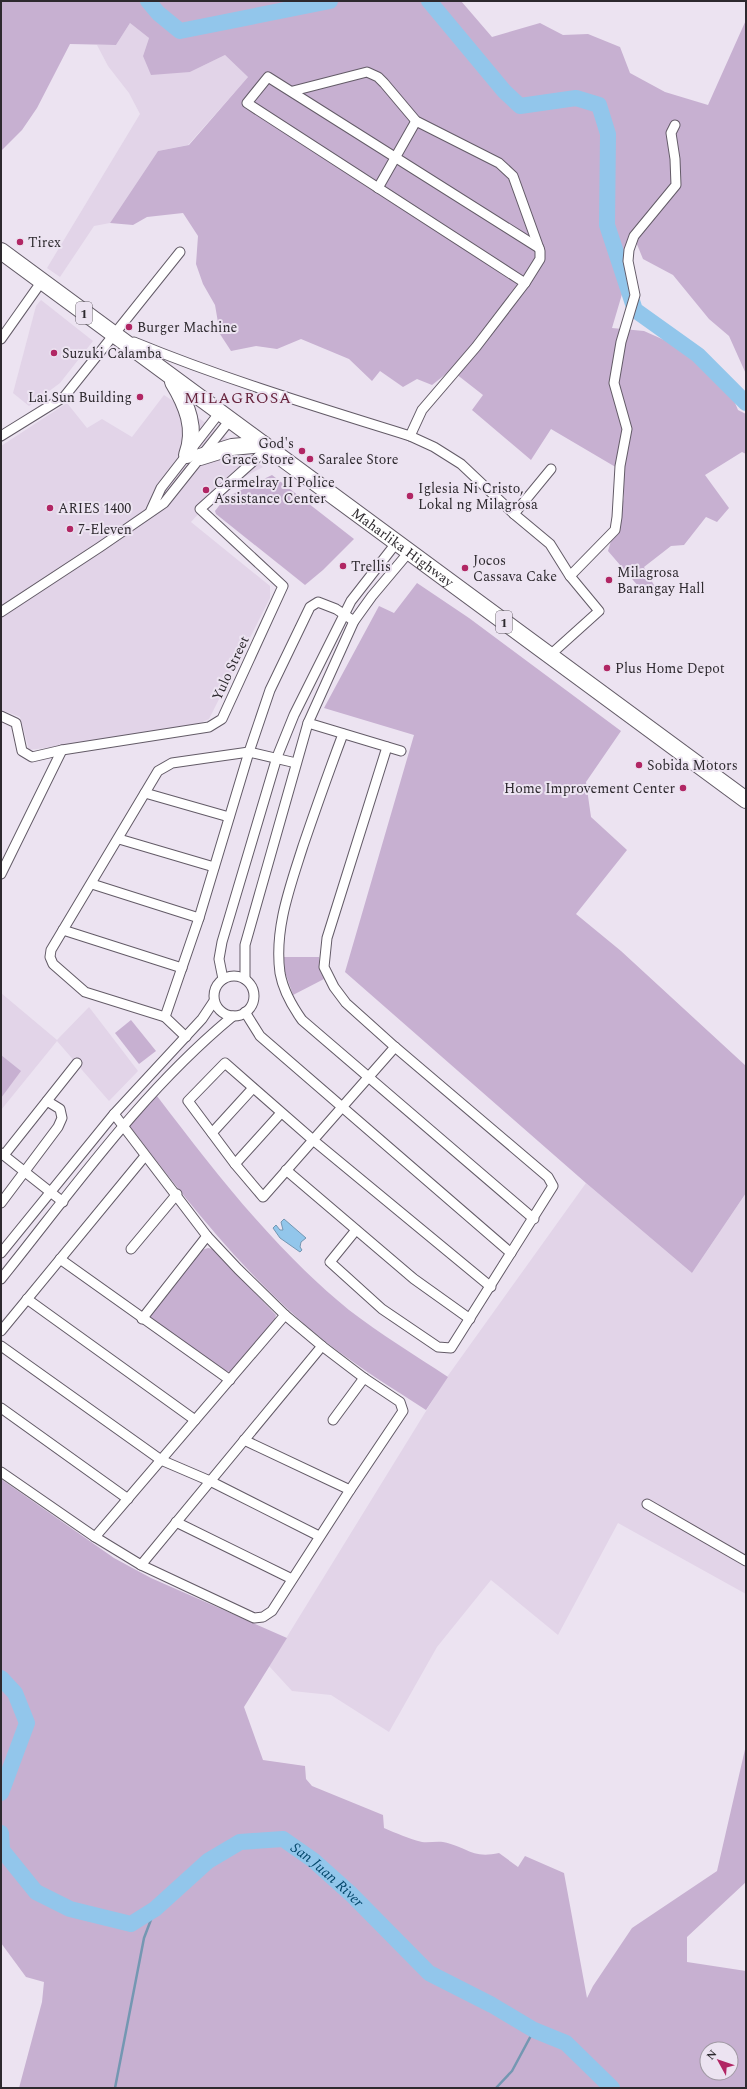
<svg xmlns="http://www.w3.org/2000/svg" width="747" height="2089" font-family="Spectral,serif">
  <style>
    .built { fill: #e2d4e8 }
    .green { fill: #c7b0d1; fill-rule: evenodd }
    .water { fill: #92c6eb; stroke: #7497b2 }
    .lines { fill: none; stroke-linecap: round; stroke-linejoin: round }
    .stream { stroke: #7497b2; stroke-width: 2.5 }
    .river { stroke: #92c6eb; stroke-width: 16 }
    .street-casing { stroke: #635b67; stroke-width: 11 }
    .highway-casing { stroke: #635b67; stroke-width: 18 }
    .street { stroke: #fff; stroke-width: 9 }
    .highway { stroke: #fff; stroke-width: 16 }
    .poi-dot { fill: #b12664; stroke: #ece3f1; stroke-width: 1.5 }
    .labels { text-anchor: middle; stroke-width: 4; stroke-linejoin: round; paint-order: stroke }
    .shield { fill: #ece3f1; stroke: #666168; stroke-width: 1 }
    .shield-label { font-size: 13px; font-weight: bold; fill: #2d292e }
    .poi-label { font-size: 14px; fill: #2d292e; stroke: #ece3f1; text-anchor: start }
    .street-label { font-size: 14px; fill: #2d292e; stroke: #ece3f1 }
    .water-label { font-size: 15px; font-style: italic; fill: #04476b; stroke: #ece3f1 }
    .quarter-label { font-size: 16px; letter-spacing: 1px; fill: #68253e; stroke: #ece3f1 }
  </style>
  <rect width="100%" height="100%" fill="#ece3f1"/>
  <g class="built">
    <polygon points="130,23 149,38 143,56 190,72 225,55 248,77 188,145 158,151 110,223 94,226 60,277 47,268 140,114 129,93 108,66 97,45 116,45"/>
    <polygon points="41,300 93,341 60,383 29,406 13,393 36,306"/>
    <polygon points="164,395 218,431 263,467 221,489 191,522 270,586 270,598 209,719 185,730 29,750 20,717 1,710 1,446 67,403 87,428 102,419 132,437"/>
    <polygon points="1,993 57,1040 89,1007 138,1071 109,1101 57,1041 1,1110"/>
    <polygon points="586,1183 692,1273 746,1193 746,1594 618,1523 558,1635 491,1580 437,1647 389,1732 331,1695 292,1691 269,1666 447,1377"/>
  </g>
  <g class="green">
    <polygon points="1,1 461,1 492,37 540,23 563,35 588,34 620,47 630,73 665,92 708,105 746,20 746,374 729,336 709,319 673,275 643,259 634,237 625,284 612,328 644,331 698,355 727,384 738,410 746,414 746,454 742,452 705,475 729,508 717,522 706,517 684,545 671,546 644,567 655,587 645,594 608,551 624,498 624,472 551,429 531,460 472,410 483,395 451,370 432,385 417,379 403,387 380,371 372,381 349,359 301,339 277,349 256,346 231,351 220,334 215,305 203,284 196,264 198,236 183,213 147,217 133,225 110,223 158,151 189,145 248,77 225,55 190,72 151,75 143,56 149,38 130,23 116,45 70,44 37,108 22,130 1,151"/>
    <polygon points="272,475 354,539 323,570 305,585 216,514 215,511 225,498"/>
    <polygon points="417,583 469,618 621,731 586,782 591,817 627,850 576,914 621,951 746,1066 746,1193 692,1273 586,1183 345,972 414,735 324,708 379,606 394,613"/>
    <polygon points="284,957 319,957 320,971 324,979 293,995 285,972"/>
    <polygon points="131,1020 156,1051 139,1064 115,1033"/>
    <polygon points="1,1055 21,1071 1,1098"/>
    <path d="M157,1096c58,76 117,153 192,214 31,24 66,45 99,67l-22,33c-34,-22 -68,-43 -100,-68 -78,-62 -138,-140 -198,-218z"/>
    <polygon points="208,1248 213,1249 276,1315 275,1319 231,1372 225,1371 150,1319 151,1315 202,1250"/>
    <path d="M1,1479l113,79 37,20 136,60 -43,69 19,53 42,6 1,13 6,7 71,29 1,13c12,5 25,11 38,14 7,1 14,-1 21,0 25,5 28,17 56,11l19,14 7,-11 39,17 23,125 6,-12 39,-58 85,-57 29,-126v137l-59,55v25l59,9v117h-727l23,-86 2,-20 -18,-5 -25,-34zM707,2049h24v24h-24z"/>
  </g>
  <polygon class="water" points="284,1219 306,1238 301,1242 300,1247 302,1250 300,1252 280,1238 273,1228 276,1225 280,1230 283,1230 281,1222"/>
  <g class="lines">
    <g class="stream">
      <polyline points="115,2088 144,1938 155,1909"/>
      <polyline points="496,2088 512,2071 534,2030"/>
    </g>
    <g class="river">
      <polyline points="148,1 158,13 180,31 330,1"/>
      <polyline points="429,1 504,91 520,106 576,98 599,105 608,134 607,225 635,310 698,355 746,403"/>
      <polyline points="1,1678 15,1693 27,1723 1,1793"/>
      <path id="s1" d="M1,1833l1,17 34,42 34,17 61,15 24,-15 53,-48 32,-19 43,-3 30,21 38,34 78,79 63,32 42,25 32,13 46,45"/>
    </g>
    <g class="street-casing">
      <g id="street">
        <polyline points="293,91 367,72 378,77 384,83 416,121 499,163 513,176 540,251 540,259 525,283 476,347 422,410 410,436"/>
        <polyline points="378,188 416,121"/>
        <polyline points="525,283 247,103 268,77 539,248"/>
        <polyline points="1,339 42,281"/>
        <path d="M134,342c90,37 183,65 276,94l24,11 27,17 53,50 36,30 20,32 29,35 -50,45"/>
        <polyline points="1,436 64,397 180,252"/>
        <polyline points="151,510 161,488 220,412"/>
        <polyline points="514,514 551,469"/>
        <polyline points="570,576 615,530 617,517 620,466 627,429 614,383 621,342 635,295 628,261 629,250 634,236 676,185 675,159 671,133 675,125"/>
        <polyline points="1,612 100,547 164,503 230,420"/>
        <polyline points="1,716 16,723 22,751 32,757 62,750 209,727 222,719 283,586 200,509 268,448"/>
        <polyline points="308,723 401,751"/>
        <path d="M343,734c-14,37 -27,74 -40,112 -13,41 -29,83 -23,127 3,17 12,33 22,47l232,199"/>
        <polyline points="145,793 229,817"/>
        <polyline points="119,839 214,867"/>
        <polyline points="1,874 62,750"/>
        <polyline points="92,884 199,918"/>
        <polyline points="63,930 182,968"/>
        <circle cx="234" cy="996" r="20"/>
        <polyline points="223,979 219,959 222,942 277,757 294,715 351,601 397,542"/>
        <polyline points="245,979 245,945 308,723 354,621 372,596 409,552"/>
        <polyline points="245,1012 260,1036 511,1253"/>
        <polyline points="165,1017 199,918 249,752 270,690 310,607 318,602 336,609 354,621"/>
        <polyline points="186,1037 165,1017 85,992 53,964 50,957 51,950 158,771 172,763 249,752 296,763"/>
        <path d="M395,1047c-44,50 -88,100 -132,150l-28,-33 -47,-63 37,-38 88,77 178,147"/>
        <polyline points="212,1133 253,1088"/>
        <polyline points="1,1153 63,1202"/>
        <polyline points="4,1155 77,1063"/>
        <polyline points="235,1164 281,1113"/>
        <polyline points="286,1170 414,1279 470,1319"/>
        <polyline points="1,1203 58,1127 62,1118 60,1109 47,1101"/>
        <polyline points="356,1230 330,1262 382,1309 438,1347 451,1348 553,1186 548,1177 395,1047 346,1003 334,987 324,967 327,938 387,747"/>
        <polyline points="131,1249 177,1194"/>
        <polyline points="1,1253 114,1114 202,1019 214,1001"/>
        <polyline points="60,1259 230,1380"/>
        <path d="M1,1279c73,-91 141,-188 232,-263"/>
        <polyline points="27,1299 195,1420"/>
        <polyline points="142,1319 207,1236"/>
        <polyline points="1,1331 145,1156"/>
        <polyline points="1,1346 161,1460 210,1481 319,1536"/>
        <polyline points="1,1408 128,1499"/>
        <polyline points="333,1420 364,1378"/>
        <polyline points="244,1440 350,1490"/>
        <polyline points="1,1472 95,1537 141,1565 254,1618 263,1617 272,1611 350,1490 403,1411 400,1402 364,1378 322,1346 285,1315 238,1269 207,1236 114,1114"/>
        <polyline points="647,1504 746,1561"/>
        <polyline points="176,1522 292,1579"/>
        <polyline points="95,1537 285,1315"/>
        <polyline points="141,1565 322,1346"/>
      </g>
    </g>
    <g class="highway-casing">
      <g id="highway">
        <path id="s2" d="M1,251l745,549"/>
        <path d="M173,382c14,23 24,47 14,73"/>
        <polyline points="200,457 232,447 263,444"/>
      </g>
    </g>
    <use href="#street" class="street"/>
    <use href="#highway" class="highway"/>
  </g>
  <g class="poi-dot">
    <circle cx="20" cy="242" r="4"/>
    <circle cx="129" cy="327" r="4"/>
    <circle cx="54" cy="353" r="4"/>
    <circle cx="140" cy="397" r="4"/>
    <circle cx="302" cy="451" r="4"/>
    <circle cx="310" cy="459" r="4"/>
    <circle cx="206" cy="490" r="4"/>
    <circle cx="410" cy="496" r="4"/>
    <circle cx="50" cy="508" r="4"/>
    <circle cx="70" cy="529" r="4"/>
    <circle cx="343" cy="566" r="4"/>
    <circle cx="465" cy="568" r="4"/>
    <circle cx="609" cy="580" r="4"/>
    <circle cx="607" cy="668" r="4"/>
    <circle cx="639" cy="765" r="4"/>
    <circle cx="683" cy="788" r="4"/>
  </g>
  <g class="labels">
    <g class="shield">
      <rect x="76" y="302" width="16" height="22" rx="3"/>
      <rect x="496" y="611" width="16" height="22" rx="3"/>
    </g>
    <g class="shield-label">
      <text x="84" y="318">1</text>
      <text x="504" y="627">1</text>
    </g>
    <g class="poi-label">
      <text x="28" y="247">Tirex</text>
      <text x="137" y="332">Burger Machine</text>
      <text x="62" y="358">Suzuki Calamba</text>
      <text x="132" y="402" text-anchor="end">Lai Sun Building</text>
      <text x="294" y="448" text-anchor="end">God's<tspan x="294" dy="16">Grace Store</tspan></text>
      <text x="318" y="464">Saralee Store</text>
      <text x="214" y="487">Carmelray II Police<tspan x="214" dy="16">Assistance Center</tspan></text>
      <text x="418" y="493">Iglesia Ni Cristo,<tspan x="418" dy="16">Lokal ng Milagrosa</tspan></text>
      <text x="58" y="513">ARIES 1400</text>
      <text x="78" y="534">7-Eleven</text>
      <text x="473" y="565">Jocos<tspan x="473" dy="16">Cassava Cake</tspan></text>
      <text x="351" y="571">Trellis</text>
      <text x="617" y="577">Milagrosa<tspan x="617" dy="16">Barangay Hall</tspan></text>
      <text x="615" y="673">Plus Home Depot</text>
      <text x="647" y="770">Sobida Motors</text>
      <text x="675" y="793" text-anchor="end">Home Improvement Center</text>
    </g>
    <g class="street-label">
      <text dy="5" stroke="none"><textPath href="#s2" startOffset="499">Maharlika Highway</textPath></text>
      <text transform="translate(230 668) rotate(-65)" y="5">Yulo Street</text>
    </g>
    <g class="water-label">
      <text dy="5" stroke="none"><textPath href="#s1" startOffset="409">San Juan River</textPath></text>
    </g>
    <g class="quarter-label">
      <text x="238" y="403">MILAGROSA</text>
    </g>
  </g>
  <rect width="747" height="2089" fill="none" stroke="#2d292e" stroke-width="4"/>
  <g transform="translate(719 2061) rotate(310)"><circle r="19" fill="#ece3f1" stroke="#a099a3"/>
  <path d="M0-3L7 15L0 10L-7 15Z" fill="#b12664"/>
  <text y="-6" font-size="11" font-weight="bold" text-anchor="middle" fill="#2d292e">N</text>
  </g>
</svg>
